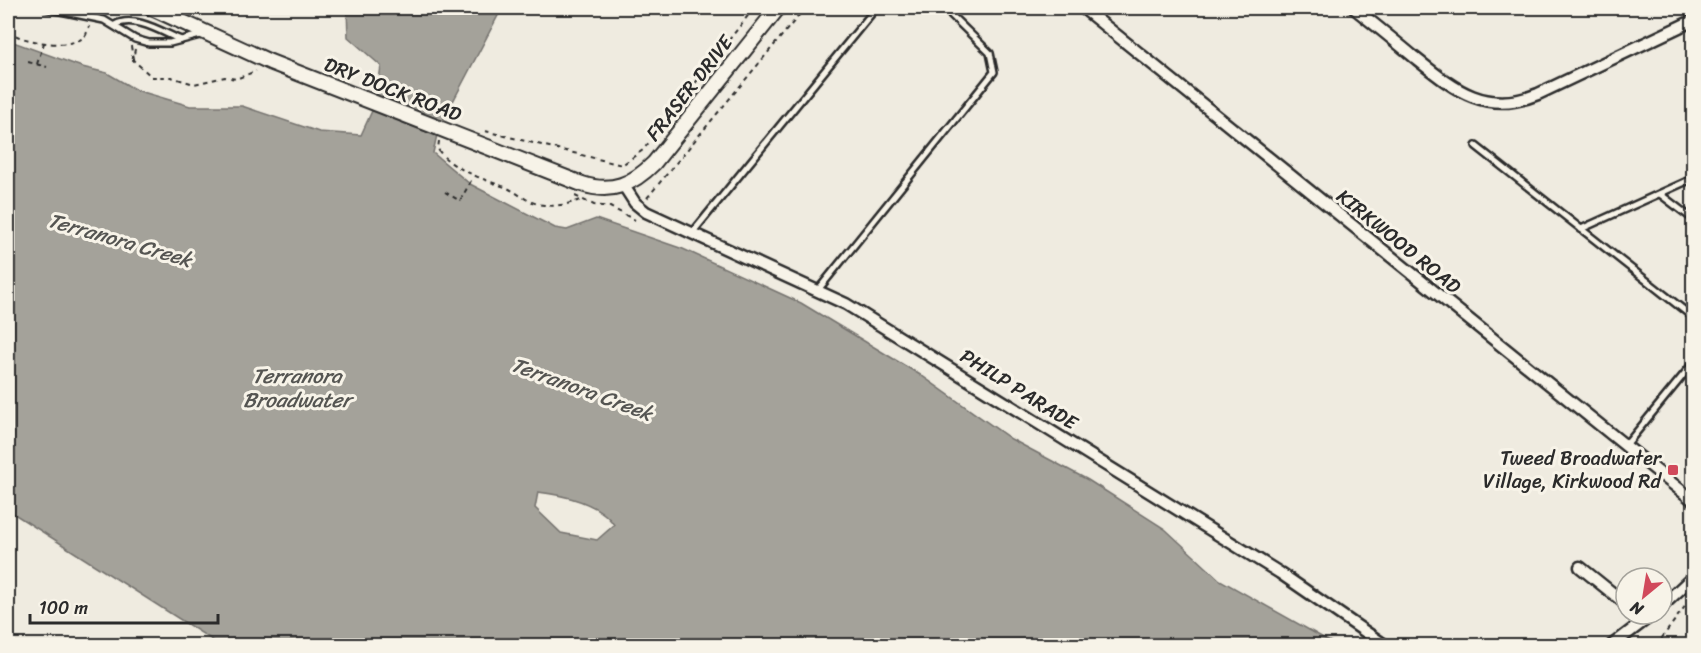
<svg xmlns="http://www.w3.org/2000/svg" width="1701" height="653" font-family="Sriracha,sans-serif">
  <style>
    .water { fill: #a4a29a; stroke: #74726e; stroke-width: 1.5; fill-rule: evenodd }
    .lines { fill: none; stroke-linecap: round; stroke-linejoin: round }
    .service-casing { stroke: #2b2b2b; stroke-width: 10 }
    .minor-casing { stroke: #2b2b2b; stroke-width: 15 }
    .tertiary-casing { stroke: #2b2b2b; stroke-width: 18 }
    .path { stroke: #2b2b2b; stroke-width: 2; stroke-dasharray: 4.5 4.5; stroke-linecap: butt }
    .service { stroke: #f7f3e8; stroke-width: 5 }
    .minor { stroke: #f7f3e8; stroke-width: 10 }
    .tertiary { stroke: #f7f3e8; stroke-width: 14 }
    .poi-dot { fill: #d1495b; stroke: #f7f3e8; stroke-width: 2 }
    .labels { text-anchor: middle; stroke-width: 6; stroke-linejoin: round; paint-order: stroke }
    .street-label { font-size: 20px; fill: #2b2b2b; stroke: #f7f3e8 }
    .poi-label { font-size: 20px; fill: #2b2b2b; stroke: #f7f3e8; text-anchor: end }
    .water-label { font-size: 21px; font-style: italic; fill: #555552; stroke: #f7f3e8 }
  </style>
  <rect width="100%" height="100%" fill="#efebe0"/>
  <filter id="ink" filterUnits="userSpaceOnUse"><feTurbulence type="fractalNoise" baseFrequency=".0167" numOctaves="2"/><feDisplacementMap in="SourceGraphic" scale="12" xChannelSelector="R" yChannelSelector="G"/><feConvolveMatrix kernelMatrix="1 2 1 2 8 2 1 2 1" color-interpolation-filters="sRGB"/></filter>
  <g filter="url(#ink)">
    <path class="water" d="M347,8h155l-64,122 -5,23 37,31 85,44 12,2 29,-11 87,30 118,54 121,73 89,63 77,41 77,49 55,51 116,65h-1116l-212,-135v-470l74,27 25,6 29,17 54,16h52l77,26 42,3 15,-33 5,-36 -33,-29zM538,492c25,3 62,11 76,33l-17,15 -36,-7 -26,-25z"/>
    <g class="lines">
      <g class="service-casing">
        <g id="service">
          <polyline points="46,8 104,20 135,39 149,43 170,43 204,34"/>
          <path d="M115,25c19,-11 47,7 66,15"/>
          <polyline points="1476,146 1694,318"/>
          <polyline points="1660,194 1694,220"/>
          <polyline points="1581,229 1694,178"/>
          <polyline points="693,232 876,8"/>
          <polyline points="818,290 994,72 990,53 944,8"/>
          <polyline points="1626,445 1694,362"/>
        </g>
      </g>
      <g class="minor-casing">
        <g id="minor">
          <polyline points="1083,8 1694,501"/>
          <path d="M1354,8c20,16 40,32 60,49 40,32 71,59 124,37l156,-74"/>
          <polyline points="624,186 635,203 646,212 846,304 1280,573 1386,646"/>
          <polyline points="1580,567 1626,604"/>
          <polyline points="1662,606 1694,576"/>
          <polyline points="1611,646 1653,614"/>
        </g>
      </g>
      <g class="tertiary-casing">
        <path id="tertiary" d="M152,8l118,54 312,122c30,10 51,0 72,-21l124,-155"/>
      </g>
      <g class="path">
        <path d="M8,31c13,11 66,20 78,4 1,-3 2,-6 3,-9"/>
        <polyline points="131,46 133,59"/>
        <polyline points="135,49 133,60 152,77 171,77 194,84 225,77 236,79 256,71"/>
        <polyline points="28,62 47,67"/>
        <polyline points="8,63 14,65"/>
        <polyline points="37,64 44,43"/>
        <polyline points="485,131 622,165 643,150 754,8"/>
        <path d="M439,141l-1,8c9,18 47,31 64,37 16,5 23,17 42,19 14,2 24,-1 37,-5"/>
        <polyline points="445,192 460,201 473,177"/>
        <polyline points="575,196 594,205 610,207 635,220"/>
        <polyline points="647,198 805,8"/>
        <polyline points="1656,646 1694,594"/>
      </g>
      <use href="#service" class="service"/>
      <use href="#minor" class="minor"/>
      <use href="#tertiary" class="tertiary"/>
    </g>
  </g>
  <rect class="poi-dot" x="1667" y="464" width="12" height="12" rx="3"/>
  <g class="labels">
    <g class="street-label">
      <text transform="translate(689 88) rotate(-52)" y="7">FRASER DRIVE</text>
      <text transform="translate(393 89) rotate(21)" y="7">DRY DOCK ROAD</text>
      <text transform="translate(1399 241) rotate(39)" y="7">KIRKWOOD ROAD</text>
      <text transform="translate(1019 389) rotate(32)" y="7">PHILP PARADE</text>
    </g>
    <g class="poi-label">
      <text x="1661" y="465">Tweed Broadwater<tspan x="1661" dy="23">Village, Kirkwood Rd</tspan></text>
    </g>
    <g class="water-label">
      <text transform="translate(120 240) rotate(16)" y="7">Terranora Creek</text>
      <text x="297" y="383">Terranora<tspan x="297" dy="24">Broadwater</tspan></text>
      <text transform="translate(582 389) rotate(20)" y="7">Terranora Creek</text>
    </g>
  </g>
  <rect width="1701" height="653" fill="none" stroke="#f7f3e8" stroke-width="30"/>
  <rect x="15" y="15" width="1671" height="623" fill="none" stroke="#2b2b2b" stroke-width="2" filter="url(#ink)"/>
  <g transform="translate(1644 596) rotate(210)"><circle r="28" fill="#f7f3e8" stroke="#a5a39c" stroke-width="1.5"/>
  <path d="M0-4.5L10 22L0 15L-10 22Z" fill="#d1495b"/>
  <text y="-9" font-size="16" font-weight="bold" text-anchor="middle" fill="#2b2b2b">N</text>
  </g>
  <path d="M30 614v9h188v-9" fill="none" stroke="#2b2b2b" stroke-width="3"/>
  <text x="39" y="614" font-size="18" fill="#2b2b2b" stroke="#f7f3e8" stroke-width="4.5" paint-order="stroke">100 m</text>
</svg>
